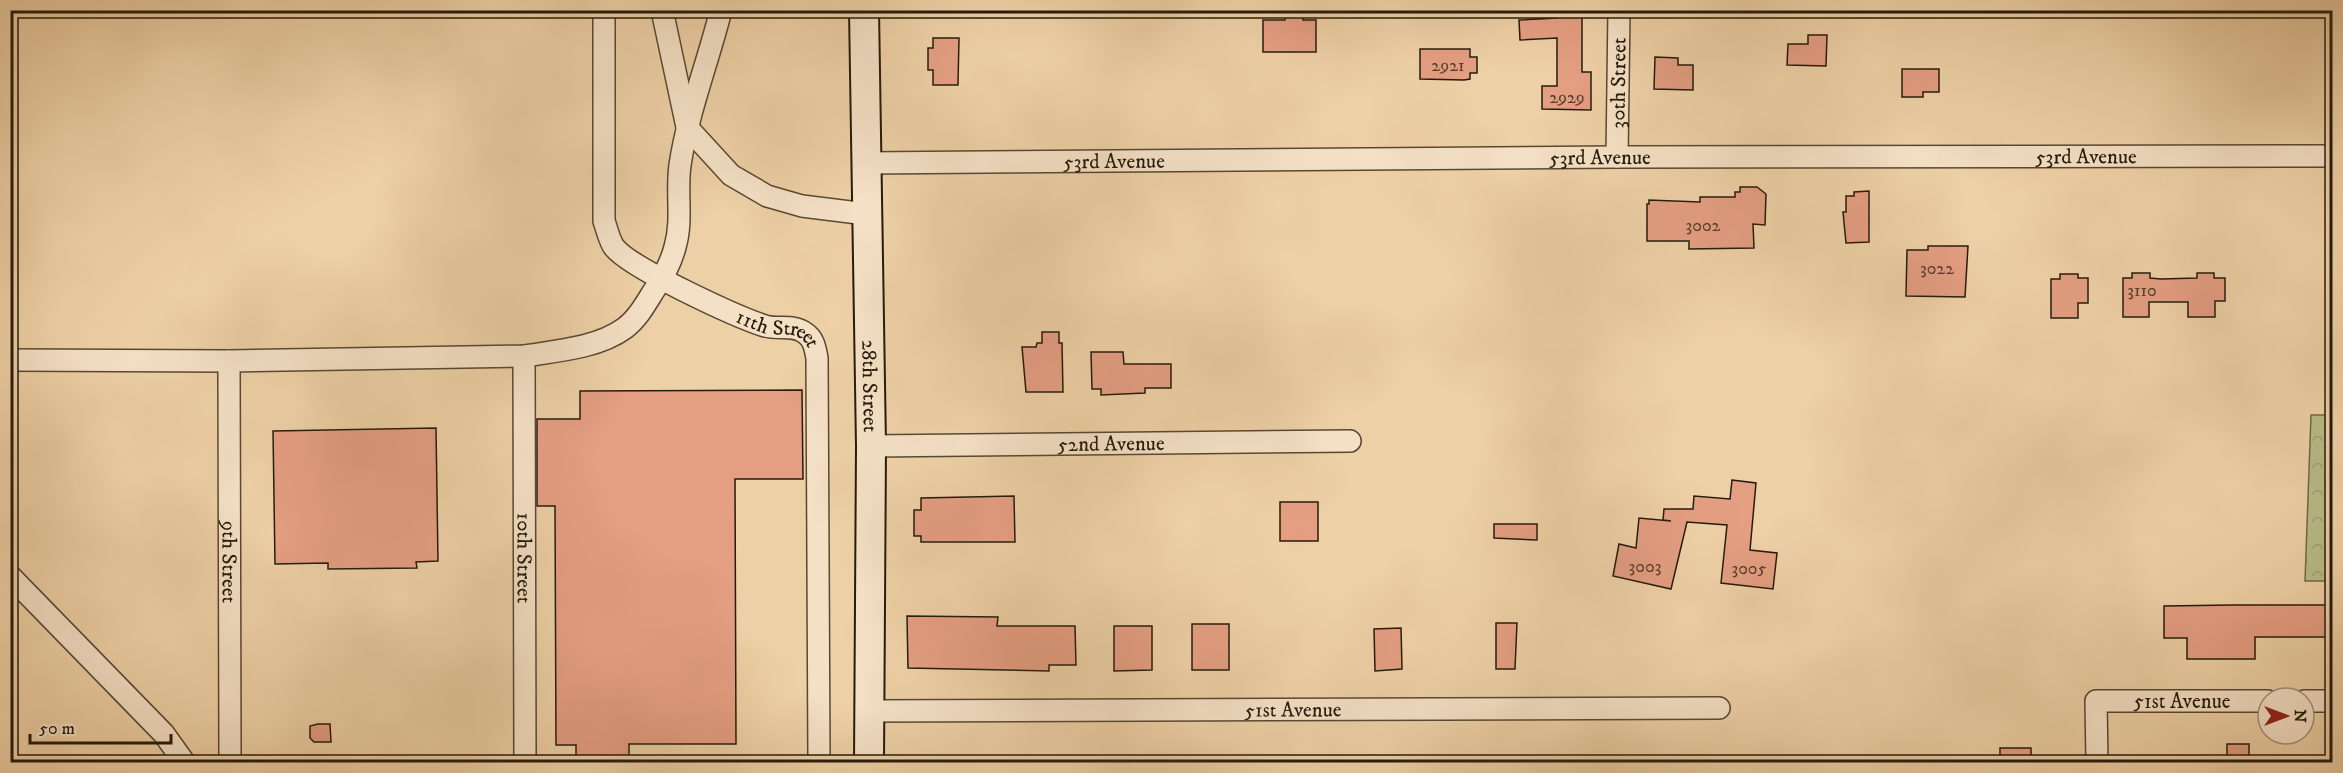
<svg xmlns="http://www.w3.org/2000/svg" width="2343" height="773" font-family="'IM FELL DW Pica',serif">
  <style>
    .forest { fill: url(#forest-crowns); stroke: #6f6b4a; stroke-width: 1.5 }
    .building { fill: #e49e82; stroke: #261b0c; stroke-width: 1.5 }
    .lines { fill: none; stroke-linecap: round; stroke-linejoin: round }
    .minor-casing { stroke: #584832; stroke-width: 24 }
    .secondary-casing { stroke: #261b0c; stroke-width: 32 }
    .minor { stroke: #f4e0c5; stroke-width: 21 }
    .secondary { stroke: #f4e0c5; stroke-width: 28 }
    .labels { text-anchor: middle; stroke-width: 4.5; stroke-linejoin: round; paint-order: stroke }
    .number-label { font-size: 18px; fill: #563c2a }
    .street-label { font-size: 21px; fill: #261b0c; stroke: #f4e0c5 }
  </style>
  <defs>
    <pattern id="forest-crowns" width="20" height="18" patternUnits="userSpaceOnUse" patternTransform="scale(1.5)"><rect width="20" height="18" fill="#b8bb87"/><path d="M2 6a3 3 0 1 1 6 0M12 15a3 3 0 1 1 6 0" fill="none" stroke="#9ea073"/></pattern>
  </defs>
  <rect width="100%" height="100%" fill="#eed0a6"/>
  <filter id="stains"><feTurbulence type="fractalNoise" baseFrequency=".00333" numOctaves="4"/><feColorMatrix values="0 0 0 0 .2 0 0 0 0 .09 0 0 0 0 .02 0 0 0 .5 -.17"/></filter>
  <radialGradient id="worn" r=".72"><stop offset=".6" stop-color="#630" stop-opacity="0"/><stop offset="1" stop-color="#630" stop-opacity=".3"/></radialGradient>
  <polygon class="forest" points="2311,415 2332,415 2332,581 2305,581"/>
  <g class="building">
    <polygon points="1285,10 1303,10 1303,20 1316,20 1316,52 1263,52 1263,20 1285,20"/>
    <polygon points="1557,11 1582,11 1582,72 1591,72 1591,110 1542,109 1542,86 1557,86 1557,38 1520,40 1519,20 1557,18"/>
    <polygon points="1808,35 1827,35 1826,66 1787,65 1788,44 1808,44"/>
    <polygon points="933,38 959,38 958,85 933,85 933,70 928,70 928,48 933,48"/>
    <polygon points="1420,49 1470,49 1470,57 1477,57 1477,73 1470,73 1470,79 1464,80 1420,79"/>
    <polygon points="1655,57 1678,58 1678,65 1693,65 1693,90 1654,89"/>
    <polygon points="1902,69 1939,69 1939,92 1923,92 1923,97 1902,97"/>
    <polygon points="1740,187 1757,187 1766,194 1765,225 1753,224 1754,248 1689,249 1689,241 1647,241 1647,204 1649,204 1649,200 1700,202 1700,197 1735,197 1735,192 1740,192"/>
    <polygon points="1869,191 1869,242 1846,243 1843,212 1846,212 1846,196 1854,196 1854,192"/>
    <polygon points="1928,246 1968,246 1965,297 1906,296 1907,250 1928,250"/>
    <polygon points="2132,273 2150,273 2150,278 2161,279 2197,278 2197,273 2214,273 2214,278 2225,278 2225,301 2215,301 2215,317 2188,317 2188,302 2149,302 2149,317 2123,317 2123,278 2132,278"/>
    <polygon points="2060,274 2078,274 2078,278 2088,278 2088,303 2078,303 2078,318 2051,318 2051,279 2060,279"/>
    <polygon points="1042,332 1059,332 1059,343 1062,343 1063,392 1026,392 1022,347 1036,347 1037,343 1042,343"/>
    <polygon points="1091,352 1123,352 1124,364 1171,364 1171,388 1145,388 1145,393 1101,395 1101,389 1092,389"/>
    <polygon points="802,390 803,479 735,479 736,744 629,744 629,762 576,762 576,745 556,745 555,506 537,506 537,419 580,419 580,391"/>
    <polygon points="436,428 438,561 416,562 417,568 328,569 328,563 275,564 273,431"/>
    <polygon points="1732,480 1756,483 1750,550 1777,553 1773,589 1721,583 1727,525 1687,522 1671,589 1613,576 1619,544 1636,548 1639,518 1671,521 1663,520 1664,509 1693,509 1694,496 1730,499"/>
    <polygon points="1014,496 1015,542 921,542 921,536 914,536 914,510 921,510 921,498"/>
    <rect x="1280" y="502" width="38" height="39"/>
    <polygon points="1494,524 1537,524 1537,540 1494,538"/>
    <polygon points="2232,605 2332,605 2332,637 2255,637 2255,659 2187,659 2187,638 2164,638 2164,606"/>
    <polygon points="907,616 998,617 997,626 1075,626 1076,665 1049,665 1049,671 908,668"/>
    <polygon points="1496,623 1517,623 1515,669 1496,669"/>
    <rect x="1192" y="624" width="37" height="46"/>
    <polygon points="1114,626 1152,626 1152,670 1114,671"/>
    <polygon points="1401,628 1402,669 1375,671 1374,629"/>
    <polygon points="318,724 330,724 331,742 314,742 310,738 310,726"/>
    <rect x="2227" y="744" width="22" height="18"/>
    <rect x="2000" y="748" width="31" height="14"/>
  </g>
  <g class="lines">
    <g class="minor-casing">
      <g id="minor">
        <path id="s1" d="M604,10v211c3,8 5,19 10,26 16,21 123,70 151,79 14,4 28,-2 40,7 9,6 10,15 12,25l2,404"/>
        <polyline points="662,10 687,127 731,175 767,196 802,206 866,214"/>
        <path id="s2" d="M1617,157l2,-147"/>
        <path id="s3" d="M866,163l751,-6 715,-1"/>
        <path id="s4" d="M524,356l1,406"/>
        <path d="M10,360l219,1 295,-5c32,-5 74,-8 101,-28 12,-9 20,-23 28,-36 9,-13 18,-29 22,-45 8,-27 1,-54 5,-82 8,-53 28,-103 41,-155"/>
        <path id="s5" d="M229,361l1,401"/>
        <path id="s6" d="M871,446l479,-5"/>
        <polyline points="10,576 164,734 184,762"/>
        <polyline points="2304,701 2332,701"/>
        <path id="s7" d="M869,711l850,-3"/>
        <path id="s8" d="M2097,762l-1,-61h172"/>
      </g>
    </g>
    <g class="secondary-casing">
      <g id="secondary">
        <path id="s9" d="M864,10l7,436 -2,316"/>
      </g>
    </g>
    <use href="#minor" class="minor"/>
    <use href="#secondary" class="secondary"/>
  </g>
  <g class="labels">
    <g class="number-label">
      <text x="1448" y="71">2921</text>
      <text x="1567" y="103">2929</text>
      <text x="1703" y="231">3002</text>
      <text x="1937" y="274">3022</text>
      <text x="2142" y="296">3110</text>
      <text x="1645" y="572">3003</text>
      <text x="1749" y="574">3005</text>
    </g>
    <g class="street-label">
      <text dy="7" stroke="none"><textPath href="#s2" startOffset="74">30th Street</textPath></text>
      <text dy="7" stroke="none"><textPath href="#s3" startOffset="1220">53rd Avenue</textPath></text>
      <text dy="7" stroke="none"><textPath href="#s3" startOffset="734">53rd Avenue</textPath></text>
      <text dy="7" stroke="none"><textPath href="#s3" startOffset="248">53rd Avenue</textPath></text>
      <text dy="7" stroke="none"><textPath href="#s1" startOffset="424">11th Street</textPath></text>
      <text dy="7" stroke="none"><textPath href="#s9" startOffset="376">28th Street</textPath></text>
      <text dy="7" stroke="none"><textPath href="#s6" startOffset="240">52nd Avenue</textPath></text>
      <text dy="7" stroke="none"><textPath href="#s4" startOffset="202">10th Street</textPath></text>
      <text dy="7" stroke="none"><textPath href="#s5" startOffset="201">9th Street</textPath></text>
      <text dy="7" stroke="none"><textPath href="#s8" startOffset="147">51st Avenue</textPath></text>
      <text dy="7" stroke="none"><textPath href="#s7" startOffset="424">51st Avenue</textPath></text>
    </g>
  </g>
  <rect width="2343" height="773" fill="none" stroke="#eed0a6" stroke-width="36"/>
  <rect x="12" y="12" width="2319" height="749" fill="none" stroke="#261b0c" stroke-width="3"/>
  <rect x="18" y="18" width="2307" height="737" fill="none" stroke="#261b0c" stroke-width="1.5"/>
  <g transform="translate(2286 716) rotate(90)"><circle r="28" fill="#f4e0c5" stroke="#a2917b" stroke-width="1.5"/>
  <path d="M0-4.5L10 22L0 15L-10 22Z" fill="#8f2418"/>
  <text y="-9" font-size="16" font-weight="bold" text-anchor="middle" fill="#261b0c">N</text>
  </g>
  <path d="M30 734v9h141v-9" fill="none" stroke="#261b0c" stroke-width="3"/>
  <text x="39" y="734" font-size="18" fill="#261b0c" stroke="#f4e0c5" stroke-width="4.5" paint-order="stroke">50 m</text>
  <rect width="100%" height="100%" filter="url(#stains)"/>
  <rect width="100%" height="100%" fill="url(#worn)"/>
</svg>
